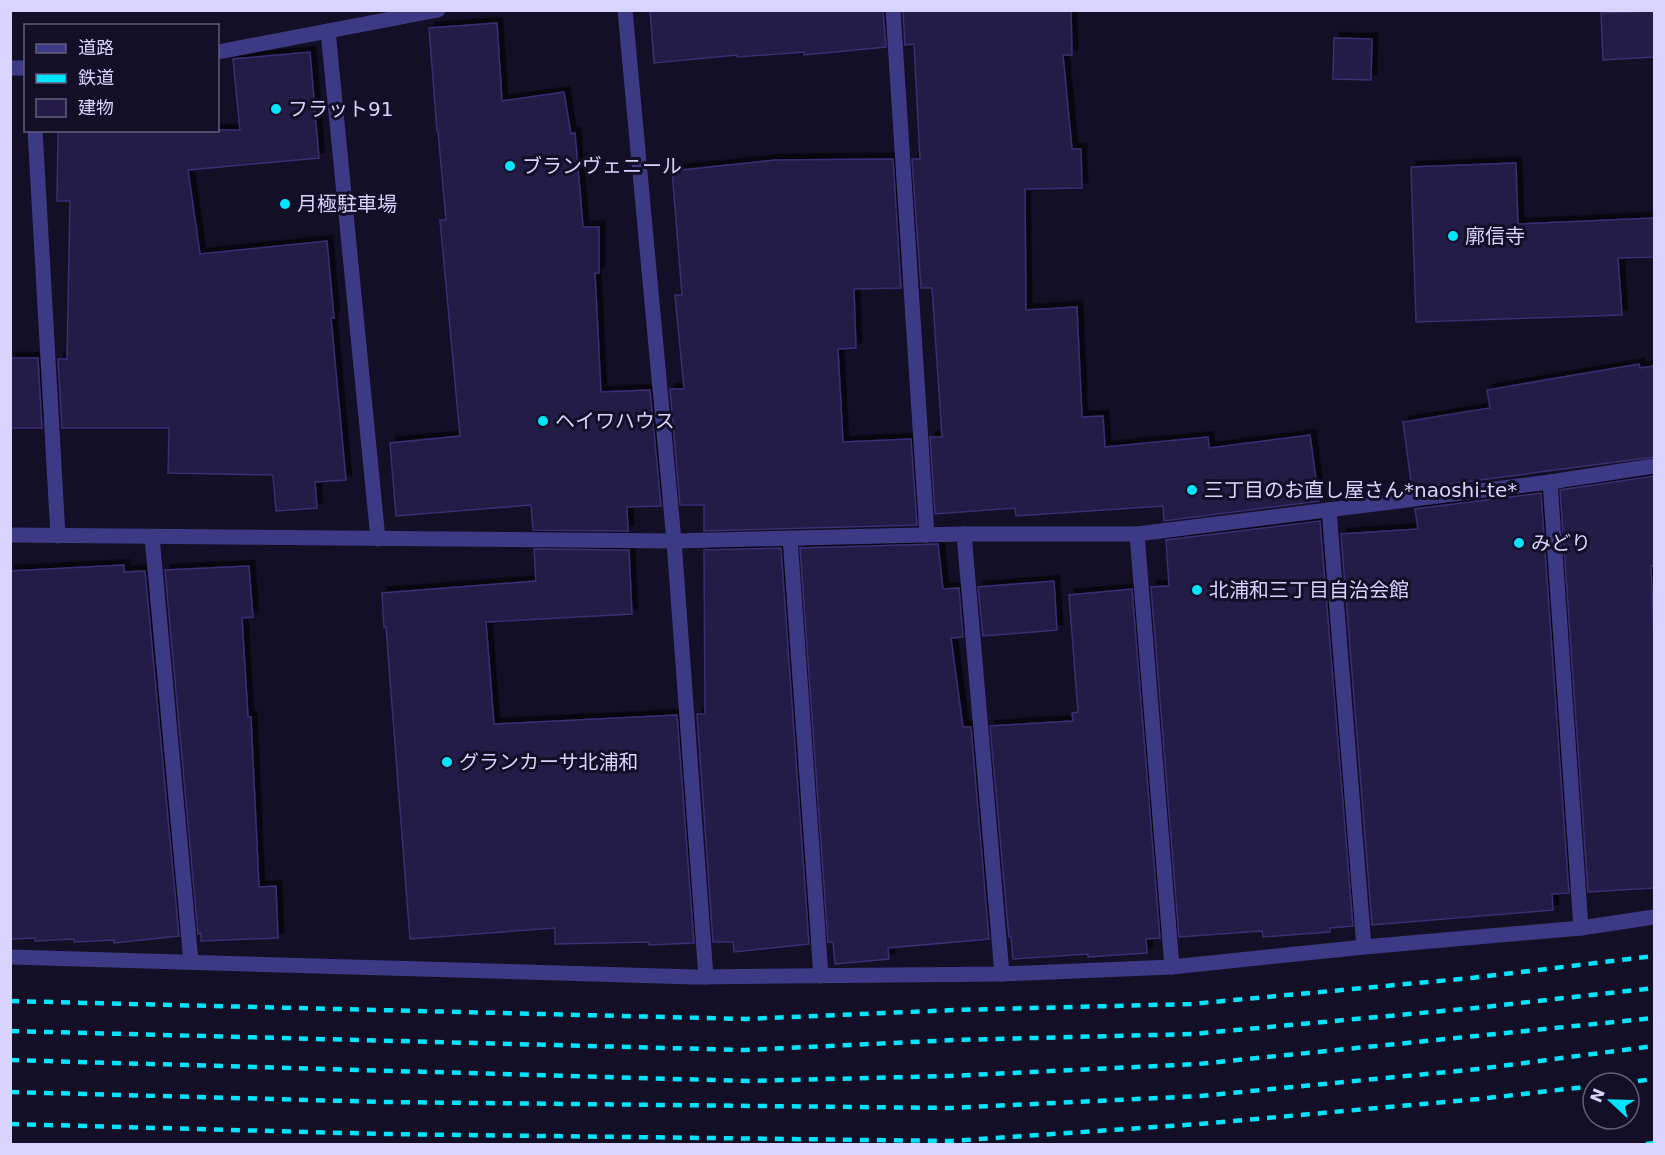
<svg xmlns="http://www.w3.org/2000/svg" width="1665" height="1155" font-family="'DejaVu Sans','Noto Sans JP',sans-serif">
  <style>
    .building { fill: #241b47; stroke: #3b2d73; stroke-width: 1.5; filter: url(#shadow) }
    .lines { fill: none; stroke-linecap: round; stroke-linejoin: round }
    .service { stroke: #3d3a85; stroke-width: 15 }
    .minor { stroke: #3d3a85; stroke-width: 15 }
    .rail { stroke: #00e5ff; stroke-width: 4.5; stroke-dasharray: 9 8; stroke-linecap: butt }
    .poi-dot { fill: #00e5ff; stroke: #130f26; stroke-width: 2 }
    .labels { text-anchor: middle; stroke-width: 6; stroke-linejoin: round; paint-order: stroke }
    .poi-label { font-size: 20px; fill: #d9d4ff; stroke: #130f26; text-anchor: start }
  </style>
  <defs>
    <filter id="shadow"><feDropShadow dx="5.5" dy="-5.5" stdDeviation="0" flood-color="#0009"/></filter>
  </defs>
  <rect width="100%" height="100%" fill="#130f26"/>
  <g class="building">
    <polygon points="650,10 883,10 886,47 804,55 804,52 737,57 737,55 654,63"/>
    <polygon points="903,10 1071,10 1072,55 1063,55 1072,149 1081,149 1082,188 1025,189 1026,310 1077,307 1082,417 1103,416 1105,447 1208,437 1209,448 1310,435 1319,501 1164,521 1163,506 1016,516 1015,508 935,514 930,437 942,437 932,288 921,288 912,159 920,159 914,44 905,45"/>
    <polygon points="1654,11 1654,57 1603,60 1601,13"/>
    <polygon points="497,23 502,101 564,92 571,134 575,133 583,227 599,227 599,273 595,273 601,392 650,390 661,506 627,507 628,531 533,530 531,505 396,516 390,443 460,436 440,220 446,220 438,131 437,131 429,28"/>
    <polygon points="1334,38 1372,39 1371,80 1333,79"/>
    <polygon points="310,52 319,158 188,170 200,254 327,241 334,318 331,318 346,480 315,482 317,508 276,511 273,475 168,473 169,428 62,428 58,359 67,359 70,201 57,201 58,130 240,130 233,59"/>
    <polygon points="893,159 901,288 854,289 856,348 838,349 843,442 911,439 917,525 704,531 704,505 680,505 670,389 684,389 675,295 682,295 672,171 775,160"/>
    <polygon points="1516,163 1518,224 1654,218 1654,257 1618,258 1622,315 1416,322 1411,167"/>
    <polygon points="10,358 38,358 42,428 10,428"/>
    <polygon points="1639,364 1640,368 1654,366 1654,457 1412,489 1403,422 1490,408 1487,390"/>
    <polygon points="1654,476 1654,566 1651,566 1654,642 1654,888 1588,892 1560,490"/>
    <polygon points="1541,493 1569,893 1552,894 1553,910 1372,925 1341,534 1418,529 1415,509"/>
    <polygon points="1320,521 1353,926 1330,928 1330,932 1263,937 1262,931 1179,937 1151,587 1169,586 1166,540"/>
    <polygon points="938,544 943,589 959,588 963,637 951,638 963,727 971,727 989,939 888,948 889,959 835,964 833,942 828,942 800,548"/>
    <polygon points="781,548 809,944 734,952 733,942 713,942 697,714 705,714 704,550"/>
    <polygon points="534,549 629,550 632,614 486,622 494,724 677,715 694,943 649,945 649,942 555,944 555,928 410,939 386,627 384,627 382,593 536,581"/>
    <polygon points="124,565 124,572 145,571 179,936 114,943 114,940 74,942 74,939 35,941 35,938 10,939 10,571"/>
    <polygon points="249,566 253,617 242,618 248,717 251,717 259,887 276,886 278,938 201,941 201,933 198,934 165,570"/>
    <polygon points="1054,581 1057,630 983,636 978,587"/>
    <polygon points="1132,589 1160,938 1146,939 1147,953 1088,957 1088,954 1013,959 1011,937 1009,937 990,726 1073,721 1072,713 1078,712 1069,595"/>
  </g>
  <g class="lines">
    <g class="service">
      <polyline points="893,10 927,535"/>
      <polyline points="328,31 378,539"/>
      <polyline points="35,130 58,536"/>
      <polyline points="1550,482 1581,928"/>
      <polyline points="1329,510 1364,947"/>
      <polyline points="964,534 1002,974"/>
      <polyline points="1137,534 1172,967"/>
      <polyline points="152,537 191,962"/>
      <polyline points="790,538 821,976"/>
    </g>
    <g class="minor">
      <polyline points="625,10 674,541 706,977"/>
      <polyline points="218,52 438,10"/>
      <polyline points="10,68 26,68"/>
      <polyline points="10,535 674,541 964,534 1137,534 1550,482 1654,466"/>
      <polyline points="10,957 694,977 1002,974 1172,967 1364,947 1581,928 1654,917"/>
    </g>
    <g class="rail">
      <polyline points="10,1001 746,1019 954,1010 1191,1004 1471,978 1654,956"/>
      <polyline points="10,1031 745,1050 955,1040 1193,1034 1475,1008 1654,988"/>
      <polyline points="10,1060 747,1081 949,1076 1198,1064 1654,1018"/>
      <polyline points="1621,1083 1654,1079"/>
      <polyline points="10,1092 384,1102 950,1108 1200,1096 1478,1069 1654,1046"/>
      <polyline points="10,1124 383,1134 951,1141 1199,1124 1479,1099 1593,1086"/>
      <polyline points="1646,1144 1654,1143"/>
    </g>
  </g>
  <g class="poi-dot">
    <circle cx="276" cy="109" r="6"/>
    <circle cx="510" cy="166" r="6"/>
    <circle cx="285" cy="204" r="6"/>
    <circle cx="1453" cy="236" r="6"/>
    <circle cx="543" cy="421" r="6"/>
    <circle cx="1192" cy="490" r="6"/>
    <circle cx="1519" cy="543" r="6"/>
    <circle cx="1197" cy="590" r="6"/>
    <circle cx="447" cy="762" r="6"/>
  </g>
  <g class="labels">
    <g class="poi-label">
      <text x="288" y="116">フラット91</text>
      <text x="522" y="173">ブランヴェニール</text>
      <text x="297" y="211">月極駐車場</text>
      <text x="1465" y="243">廓信寺</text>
      <text x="555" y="428">ヘイワハウス</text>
      <text x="1204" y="497">三丁目のお直し屋さん*naoshi-te*</text>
      <text x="1531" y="550">みどり</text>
      <text x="1209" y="597">北浦和三丁目自治会館</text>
      <text x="459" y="769">グランカーサ北浦和</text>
    </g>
  </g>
  <rect width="1665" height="1155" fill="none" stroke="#d9d4ff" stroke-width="24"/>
  <rect x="24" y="24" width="195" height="108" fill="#130f26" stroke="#625e7d" stroke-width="1.5"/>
  <rect x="36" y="44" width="30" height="9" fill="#3d3a85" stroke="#625e7d" stroke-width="1.5"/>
  <text x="78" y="54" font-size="18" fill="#d9d4ff">道路</text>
  <rect x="36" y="74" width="30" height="9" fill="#00e5ff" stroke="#625e7d" stroke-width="1.5"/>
  <text x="78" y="84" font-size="18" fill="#d9d4ff">鉄道</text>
  <rect x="36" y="99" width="30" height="18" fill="#241b47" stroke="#625e7d" stroke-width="1.5"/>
  <text x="78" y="114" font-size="18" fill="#d9d4ff">建物</text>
  <g transform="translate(1611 1101) rotate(292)"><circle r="28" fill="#130f26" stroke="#625e7d" stroke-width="1.5"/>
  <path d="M0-4.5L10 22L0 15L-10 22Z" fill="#00e5ff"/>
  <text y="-9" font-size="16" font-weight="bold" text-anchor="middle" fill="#d9d4ff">N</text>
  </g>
</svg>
